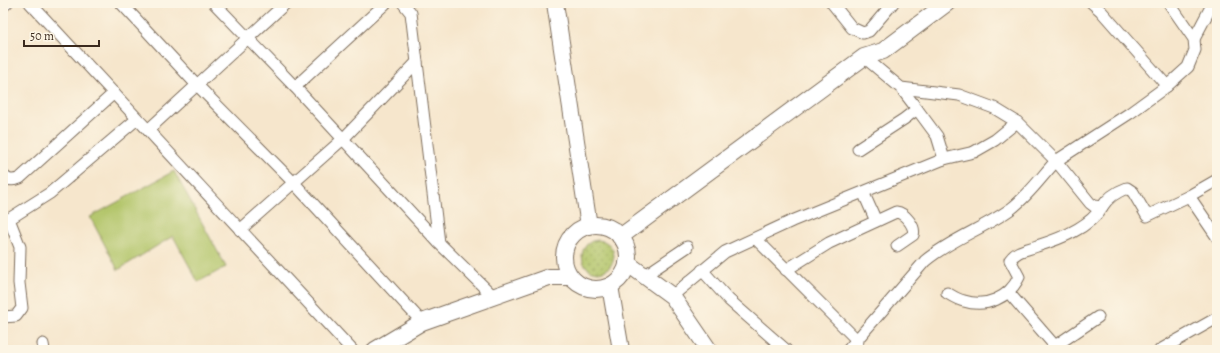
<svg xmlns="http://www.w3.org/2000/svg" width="1220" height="353" font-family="Alegreya,serif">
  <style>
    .park { fill: url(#park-dots); stroke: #767742 }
    .pitch { fill: #b1c467; stroke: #767742 }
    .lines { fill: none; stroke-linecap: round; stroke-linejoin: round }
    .street-casing { stroke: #7c6c5b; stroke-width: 13 }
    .secondary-casing { stroke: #7c6c5b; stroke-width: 18 }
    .street { stroke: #fff; stroke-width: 11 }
    .secondary { stroke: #fff; stroke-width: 16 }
  </style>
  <defs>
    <pattern id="park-dots" width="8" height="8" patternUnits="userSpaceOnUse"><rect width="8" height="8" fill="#b1c467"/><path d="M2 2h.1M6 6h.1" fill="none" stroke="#919f54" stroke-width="1.8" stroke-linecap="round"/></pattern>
  </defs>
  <rect width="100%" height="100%" fill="#fcf5e5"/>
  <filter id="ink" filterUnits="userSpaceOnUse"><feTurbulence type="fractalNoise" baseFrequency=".025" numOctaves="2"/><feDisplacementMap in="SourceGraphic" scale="8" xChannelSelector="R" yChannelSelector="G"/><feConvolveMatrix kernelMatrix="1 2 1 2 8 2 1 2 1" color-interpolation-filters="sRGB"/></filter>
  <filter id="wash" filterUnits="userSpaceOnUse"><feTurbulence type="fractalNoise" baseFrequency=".012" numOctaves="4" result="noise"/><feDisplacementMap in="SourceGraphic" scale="16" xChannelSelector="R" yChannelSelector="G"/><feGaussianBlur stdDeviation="0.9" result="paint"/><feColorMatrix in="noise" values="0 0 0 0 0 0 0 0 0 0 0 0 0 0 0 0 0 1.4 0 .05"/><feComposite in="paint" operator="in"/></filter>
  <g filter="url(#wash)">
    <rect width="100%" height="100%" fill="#f6e6cc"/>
    <circle class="park" cx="598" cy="256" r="16"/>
    <polygon class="pitch" points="174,171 226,267 198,282 173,236 118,270 90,217"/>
  </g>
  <g filter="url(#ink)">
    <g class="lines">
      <g class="street-casing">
        <g id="street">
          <polyline points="30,3 352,350"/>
          <polyline points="121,3 197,85 294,183 422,322"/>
          <polyline points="214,3 295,87 439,243 494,297"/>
          <polyline points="403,3 411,13 439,243"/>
          <polyline points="832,3 852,28 863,33 869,31 893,3"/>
          <polyline points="1092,3 1101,11 1167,86"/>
          <polyline points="3,6 7,3"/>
          <polyline points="1194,39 1213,3"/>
          <polyline points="864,57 901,88 959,95 994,108 1017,122 1056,161 1130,113 1167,86 1188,67 1195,50 1194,39 1169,3"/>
          <polyline points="295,87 386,3"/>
          <polyline points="917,109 937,136 944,159"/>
          <polyline points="148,130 286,3"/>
          <polyline points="858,149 904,119 917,109 901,88"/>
          <path d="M3,175c5,6 10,6 17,3l94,-85"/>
          <polyline points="864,194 876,221"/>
          <polyline points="1189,196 1217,237"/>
          <polyline points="240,230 343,139 417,62"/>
          <polyline points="756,239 858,341"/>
          <polyline points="702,270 729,300 786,350"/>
          <path d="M786,270l43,-27 67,-31c9,1 20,15 17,23l-16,11"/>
          <polyline points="644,276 687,247"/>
          <path d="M947,293c5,3 11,7 17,8 22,7 45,-3 55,-24l-9,-17c7,-10 16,-10 27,-14 23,-7 52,-18 65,-39"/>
          <polyline points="1009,293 1055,346 1098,317"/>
          <polyline points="672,296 725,252 792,221 944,159 974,152 995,140 1017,122"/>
          <polyline points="3,317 16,316 22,308 19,283 20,247 9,219 50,193 137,119"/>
          <polyline points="43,344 44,350"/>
          <path d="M848,350l77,-89c26,-22 60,-33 87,-53 17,-13 30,-32 44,-47l34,42 4,3 8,1c6,-10 14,-15 25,-19l6,4 14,24 42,-20 28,-16"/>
          <polyline points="1160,350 1217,318"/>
        </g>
      </g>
      <g class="secondary-casing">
        <g id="secondary">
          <polyline points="555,3 589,226"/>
          <circle cx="596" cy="257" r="32"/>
          <polyline points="620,237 864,57 883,51 947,3"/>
          <polyline points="627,263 672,296 709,350"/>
          <polyline points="610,286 621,350"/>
          <polyline points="375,350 422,322 549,277 570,277"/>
        </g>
      </g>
      <use href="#street" class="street"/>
      <use href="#secondary" class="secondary"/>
    </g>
  </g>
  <rect width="1220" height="353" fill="none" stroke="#fcf5e5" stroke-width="16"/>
  <path d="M24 40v6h75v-6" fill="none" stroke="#3b2a1e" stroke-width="2"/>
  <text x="30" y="40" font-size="12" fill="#3b2a1e" stroke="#fcf5e5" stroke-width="3" paint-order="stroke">50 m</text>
</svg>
